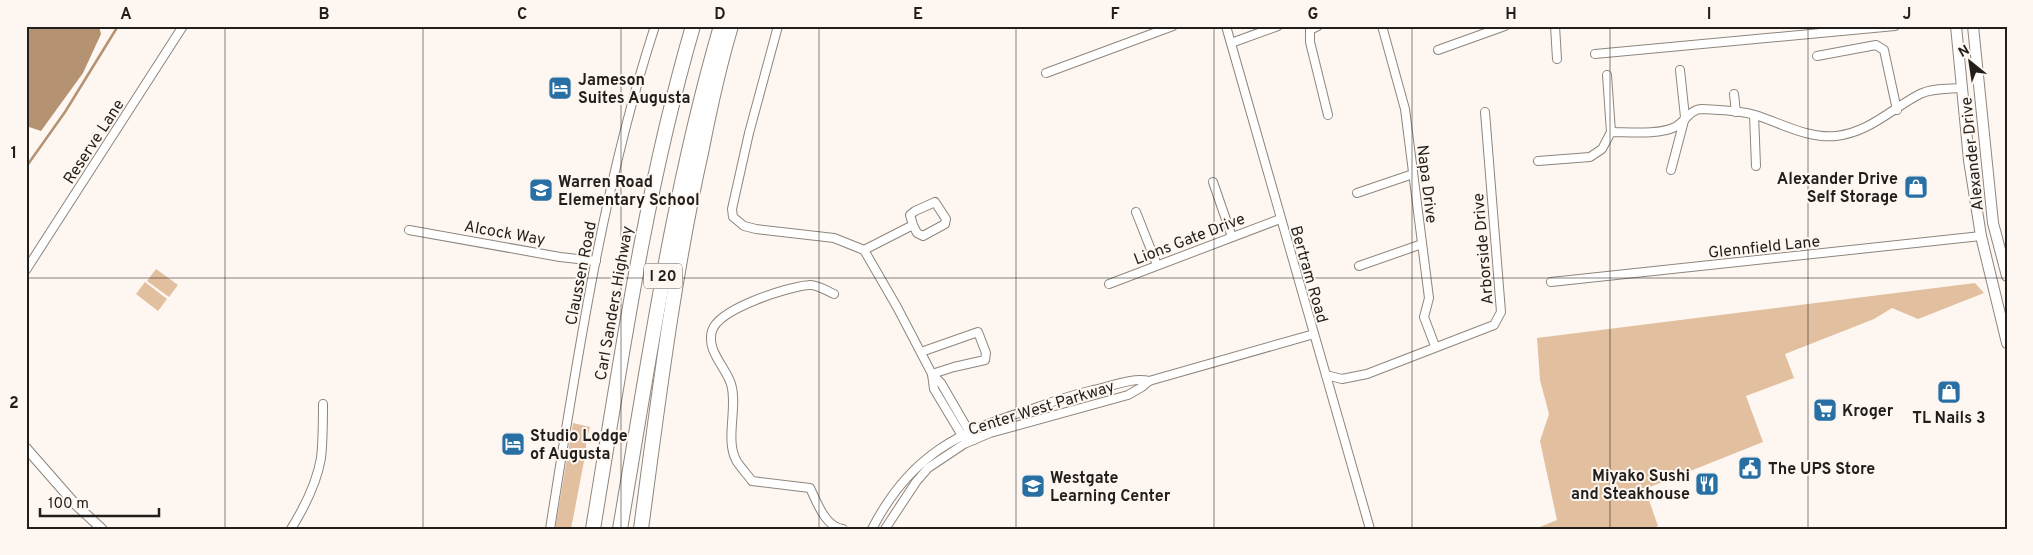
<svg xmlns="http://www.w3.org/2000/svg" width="2033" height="555" font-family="Overpass,sans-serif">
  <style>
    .green { fill: #e1bf9f }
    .water { fill: #b59272 }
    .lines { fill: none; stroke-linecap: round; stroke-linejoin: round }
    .stream { stroke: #b59272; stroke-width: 2.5 }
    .minor-casing { stroke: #8f857c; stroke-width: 10 }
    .tertiary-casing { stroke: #8f857c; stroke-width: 11 }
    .secondary-casing { stroke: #8f857c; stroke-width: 12 }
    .motorway-casing { stroke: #8f857c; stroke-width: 16 }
    .minor { stroke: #fff; stroke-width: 8 }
    .tertiary { stroke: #fff; stroke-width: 9 }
    .secondary { stroke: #fff; stroke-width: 10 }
    .motorway { stroke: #fff; stroke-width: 14 }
    .grid { fill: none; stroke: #221e1b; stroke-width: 1; stroke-opacity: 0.55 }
    .labels { text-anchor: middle; stroke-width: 4; stroke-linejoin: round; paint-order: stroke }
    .shield { fill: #fef7f1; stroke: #645f5b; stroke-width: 1 }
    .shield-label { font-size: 15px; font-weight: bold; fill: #221e1b }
    .poi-label { font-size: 16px; font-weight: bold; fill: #221e1b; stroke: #fef7f1; text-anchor: start }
    .street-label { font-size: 16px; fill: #221e1b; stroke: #fef7f1 }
    .neatline { fill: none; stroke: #221e1b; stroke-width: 2 }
    .grid-label { font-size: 16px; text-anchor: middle; font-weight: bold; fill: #221e1b }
  </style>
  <rect width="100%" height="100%" fill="#fef7f1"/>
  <g class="green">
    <polygon points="156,269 178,285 169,297 147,281"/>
    <polygon points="145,282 167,299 158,311 136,294"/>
    <polygon points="1975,283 1984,293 1918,319 1892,308 1874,319 1785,354 1794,378 1746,396 1763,442 1645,489 1658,526 1651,529 1535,529 1557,520 1540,441 1549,414 1540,380 1537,338"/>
    <polygon points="573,423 590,427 586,442 586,451 571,529 555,529"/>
  </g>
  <polygon class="water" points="46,26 99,26 101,34 83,73 41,131 26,126 26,30"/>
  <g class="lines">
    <polyline class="stream" points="26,167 65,112 118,26"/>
    <g class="minor-casing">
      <g id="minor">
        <polyline points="778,26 749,133 732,209 733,217 744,226 756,229 834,238 864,250 897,307 932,374 941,383 974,440"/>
        <polyline points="1226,26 1370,529"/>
        <polyline points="1318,26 1310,30 1310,42 1328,115"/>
        <polyline points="1382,26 1405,109 1429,298 1424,317 1435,346"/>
        <polyline points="1555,26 1557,59"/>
        <polyline points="1231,43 1278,26"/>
        <polyline points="1438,50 1505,26"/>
        <polyline points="1595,54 1895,26"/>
        <polyline points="1817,56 1876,45 1884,50 1897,110"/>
        <polyline points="1046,73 1173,26"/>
        <polyline points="1607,75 1611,132"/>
        <polyline points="1734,94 1736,112"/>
        <polyline points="1754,115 1756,166"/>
        <path d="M1538,161l52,-4 12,-8 9,-17c18,0 48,3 64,-5 9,-4 15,-18 27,-18 17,1 37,1 53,6 26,8 53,24 81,21 34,-4 55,-27 84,-42 12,-6 28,-5 41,-6"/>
        <polyline points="1671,170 1685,117 1680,70"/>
        <polyline points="1213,182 1232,237"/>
        <polyline points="1357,193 1413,174"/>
        <polyline points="1136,212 1157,265"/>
        <polyline points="409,230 560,257 596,261"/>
        <polyline points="864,250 913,225 910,215 915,211 935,202 946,219 945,224 923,236 917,233 913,225"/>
        <polyline points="1359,266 1422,244"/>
        <polyline points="26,270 183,26"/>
        <polyline points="1551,282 1981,236"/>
        <polyline points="1109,284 1280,219"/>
        <path d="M834,294c-7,-3 -17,-10 -25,-9 -22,2 -91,24 -97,46 -6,20 14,36 19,53 7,23 -6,55 5,76 4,7 11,14 16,21l58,7c7,14 15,39 33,41"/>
        <polyline points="921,352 978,332 986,353 985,360 954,367 932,374"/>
        <polyline points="932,374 934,389 964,439"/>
        <polyline points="1326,375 1342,379 1367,374 1494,325 1501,312 1485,112"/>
        <path d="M291,529c13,-21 26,-47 30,-71 2,-18 2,-37 2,-54"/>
        <path d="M550,529c27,-169 52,-340 105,-503"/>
        <path d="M872,529c38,-74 87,-98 163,-121 19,-7 38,-13 58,-18 18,-3 38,-13 56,-9"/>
        <polyline points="885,529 916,482 928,468 964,444 990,433 1128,395 1142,387 1149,381 1314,334"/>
      </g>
    </g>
    <g class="tertiary-casing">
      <polyline id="tertiary" points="26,448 76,505 102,529"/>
    </g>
    <g class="secondary-casing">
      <g id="secondary">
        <polyline points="1956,26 1969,160 1981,236 2007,343"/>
        <polyline points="1973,26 1993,223 2007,276"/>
      </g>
    </g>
    <g class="motorway-casing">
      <g id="motorway">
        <path d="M593,529c28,-169 52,-338 100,-503"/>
        <path d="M620,529c29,-169 53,-338 101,-503"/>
        <path d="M641,529c17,-128 33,-256 61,-381 8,-41 17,-82 29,-122"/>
      </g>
    </g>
    <use href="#minor" class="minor"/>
    <use href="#tertiary" class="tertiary"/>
    <use href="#secondary" class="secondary"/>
    <use href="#motorway" class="motorway"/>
  </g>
  <path class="grid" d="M225,26v503M423,26v503M621,26v503M819,26v503M1016,26v503M1214,26v503M1412,26v503M1610,26v503M1808,26v503M26,278h1981"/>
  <defs>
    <g id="hotel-square" transform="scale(1.25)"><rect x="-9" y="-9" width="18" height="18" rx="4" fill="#2870a4" stroke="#fef7f1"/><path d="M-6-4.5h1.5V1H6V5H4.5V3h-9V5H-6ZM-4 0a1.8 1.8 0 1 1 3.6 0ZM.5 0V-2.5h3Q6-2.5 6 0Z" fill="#fff"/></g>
    <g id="shop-square" transform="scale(1.25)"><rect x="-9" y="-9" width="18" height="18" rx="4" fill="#2870a4" stroke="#fef7f1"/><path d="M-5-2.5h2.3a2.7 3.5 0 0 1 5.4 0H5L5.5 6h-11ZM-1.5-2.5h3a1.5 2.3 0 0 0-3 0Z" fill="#fff"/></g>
    <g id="school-square" transform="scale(1.25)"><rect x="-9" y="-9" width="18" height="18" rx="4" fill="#2870a4" stroke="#fef7f1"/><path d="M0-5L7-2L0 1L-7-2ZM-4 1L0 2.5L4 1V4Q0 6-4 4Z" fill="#fff"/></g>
    <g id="supermarket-square" transform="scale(1.25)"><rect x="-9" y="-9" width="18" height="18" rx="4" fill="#2870a4" stroke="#fef7f1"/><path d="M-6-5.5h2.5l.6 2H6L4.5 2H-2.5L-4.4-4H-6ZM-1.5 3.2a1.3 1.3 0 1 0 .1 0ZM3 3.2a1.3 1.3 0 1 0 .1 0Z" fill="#fff"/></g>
    <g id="civic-square" transform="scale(1.25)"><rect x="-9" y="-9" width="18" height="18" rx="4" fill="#2870a4" stroke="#fef7f1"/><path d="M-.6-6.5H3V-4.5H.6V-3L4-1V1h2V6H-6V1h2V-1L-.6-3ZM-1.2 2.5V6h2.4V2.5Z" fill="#fff"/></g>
    <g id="restaurant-square" transform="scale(1.25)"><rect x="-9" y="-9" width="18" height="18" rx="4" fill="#2870a4" stroke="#fef7f1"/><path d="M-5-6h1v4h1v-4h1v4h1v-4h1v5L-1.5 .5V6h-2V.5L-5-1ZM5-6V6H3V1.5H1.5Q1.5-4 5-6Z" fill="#fff"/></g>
  </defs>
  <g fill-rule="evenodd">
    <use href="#hotel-square" x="560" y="88"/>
    <use href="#shop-square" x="1916" y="187"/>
    <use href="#school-square" x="541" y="190"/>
    <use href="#shop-square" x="1949" y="392"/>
    <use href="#supermarket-square" x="1825" y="410"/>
    <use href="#hotel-square" x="513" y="444"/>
    <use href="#civic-square" x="1750" y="468"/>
    <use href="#restaurant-square" x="1707" y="484"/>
    <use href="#school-square" x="1033" y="486"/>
  </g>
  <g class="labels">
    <rect class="shield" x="644" y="263.5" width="38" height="25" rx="4"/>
    <g class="shield-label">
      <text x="663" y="281">I 20</text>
    </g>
    <g class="poi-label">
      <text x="578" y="85">Jameson<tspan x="578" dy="18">Suites Augusta</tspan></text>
      <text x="1898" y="184" text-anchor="end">Alexander Drive<tspan x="1898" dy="18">Self Storage</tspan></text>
      <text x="558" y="187">Warren Road<tspan x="558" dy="18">Elementary School</tspan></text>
      <text x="1842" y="416">Kroger</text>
      <text x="1949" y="423" text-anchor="middle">TL Nails 3</text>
      <text x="530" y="441">Studio Lodge<tspan x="530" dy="18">of Augusta</tspan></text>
      <text x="1768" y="474">The UPS Store</text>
      <text x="1690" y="481" text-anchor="end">Miyako Sushi<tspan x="1690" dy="18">and Steakhouse</tspan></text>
      <text x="1050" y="483">Westgate<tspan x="1050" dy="18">Learning Center</tspan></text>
    </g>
    <g class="street-label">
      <text transform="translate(93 141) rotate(-57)" y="6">Reserve Lane</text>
      <text transform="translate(1971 154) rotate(-96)" y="6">Alexander Drive</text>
      <text transform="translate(1428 184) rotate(83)" y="6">Napa Drive</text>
      <text transform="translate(505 232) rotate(10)" y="6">Alcock Way</text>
      <text transform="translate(1189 238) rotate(-21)" y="6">Lions Gate Drive</text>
      <text transform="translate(1764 246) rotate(-6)" y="6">Glennfield Lane</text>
      <text transform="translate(1482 249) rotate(-95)" y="6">Arborside Drive</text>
      <text transform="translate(580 273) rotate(-79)" y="6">Claussen Road</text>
      <text transform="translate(1310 274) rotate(74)" y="6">Bertram Road</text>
      <text transform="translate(613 303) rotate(-80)" y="6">Carl Sanders Highway</text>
      <text transform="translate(1041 407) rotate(-17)" y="6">Center West Parkway</text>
    </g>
  </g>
  <rect width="2033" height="555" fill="none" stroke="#fef7f1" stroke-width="55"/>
  <g transform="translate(1970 62) rotate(330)" stroke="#fef7f1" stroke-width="4" paint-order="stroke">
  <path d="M0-4L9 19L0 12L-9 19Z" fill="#221e1b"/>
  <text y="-8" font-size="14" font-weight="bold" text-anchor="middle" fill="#221e1b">N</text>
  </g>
  <path d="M40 508v8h119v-8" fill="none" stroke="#221e1b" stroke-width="2.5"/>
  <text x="48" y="508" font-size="15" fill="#221e1b" stroke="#fef7f1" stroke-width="4" paint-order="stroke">100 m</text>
  <rect x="28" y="28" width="1978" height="500" class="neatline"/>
  <g class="grid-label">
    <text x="126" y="19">A</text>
    <text x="324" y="19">B</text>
    <text x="522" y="19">C</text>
    <text x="720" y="19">D</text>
    <text x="918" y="19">E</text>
    <text x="1115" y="19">F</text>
    <text x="1313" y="19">G</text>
    <text x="1511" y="19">H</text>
    <text x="1709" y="19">I</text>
    <text x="1907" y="19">J</text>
    <text x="14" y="158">1</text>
    <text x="14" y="408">2</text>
  </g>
</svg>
